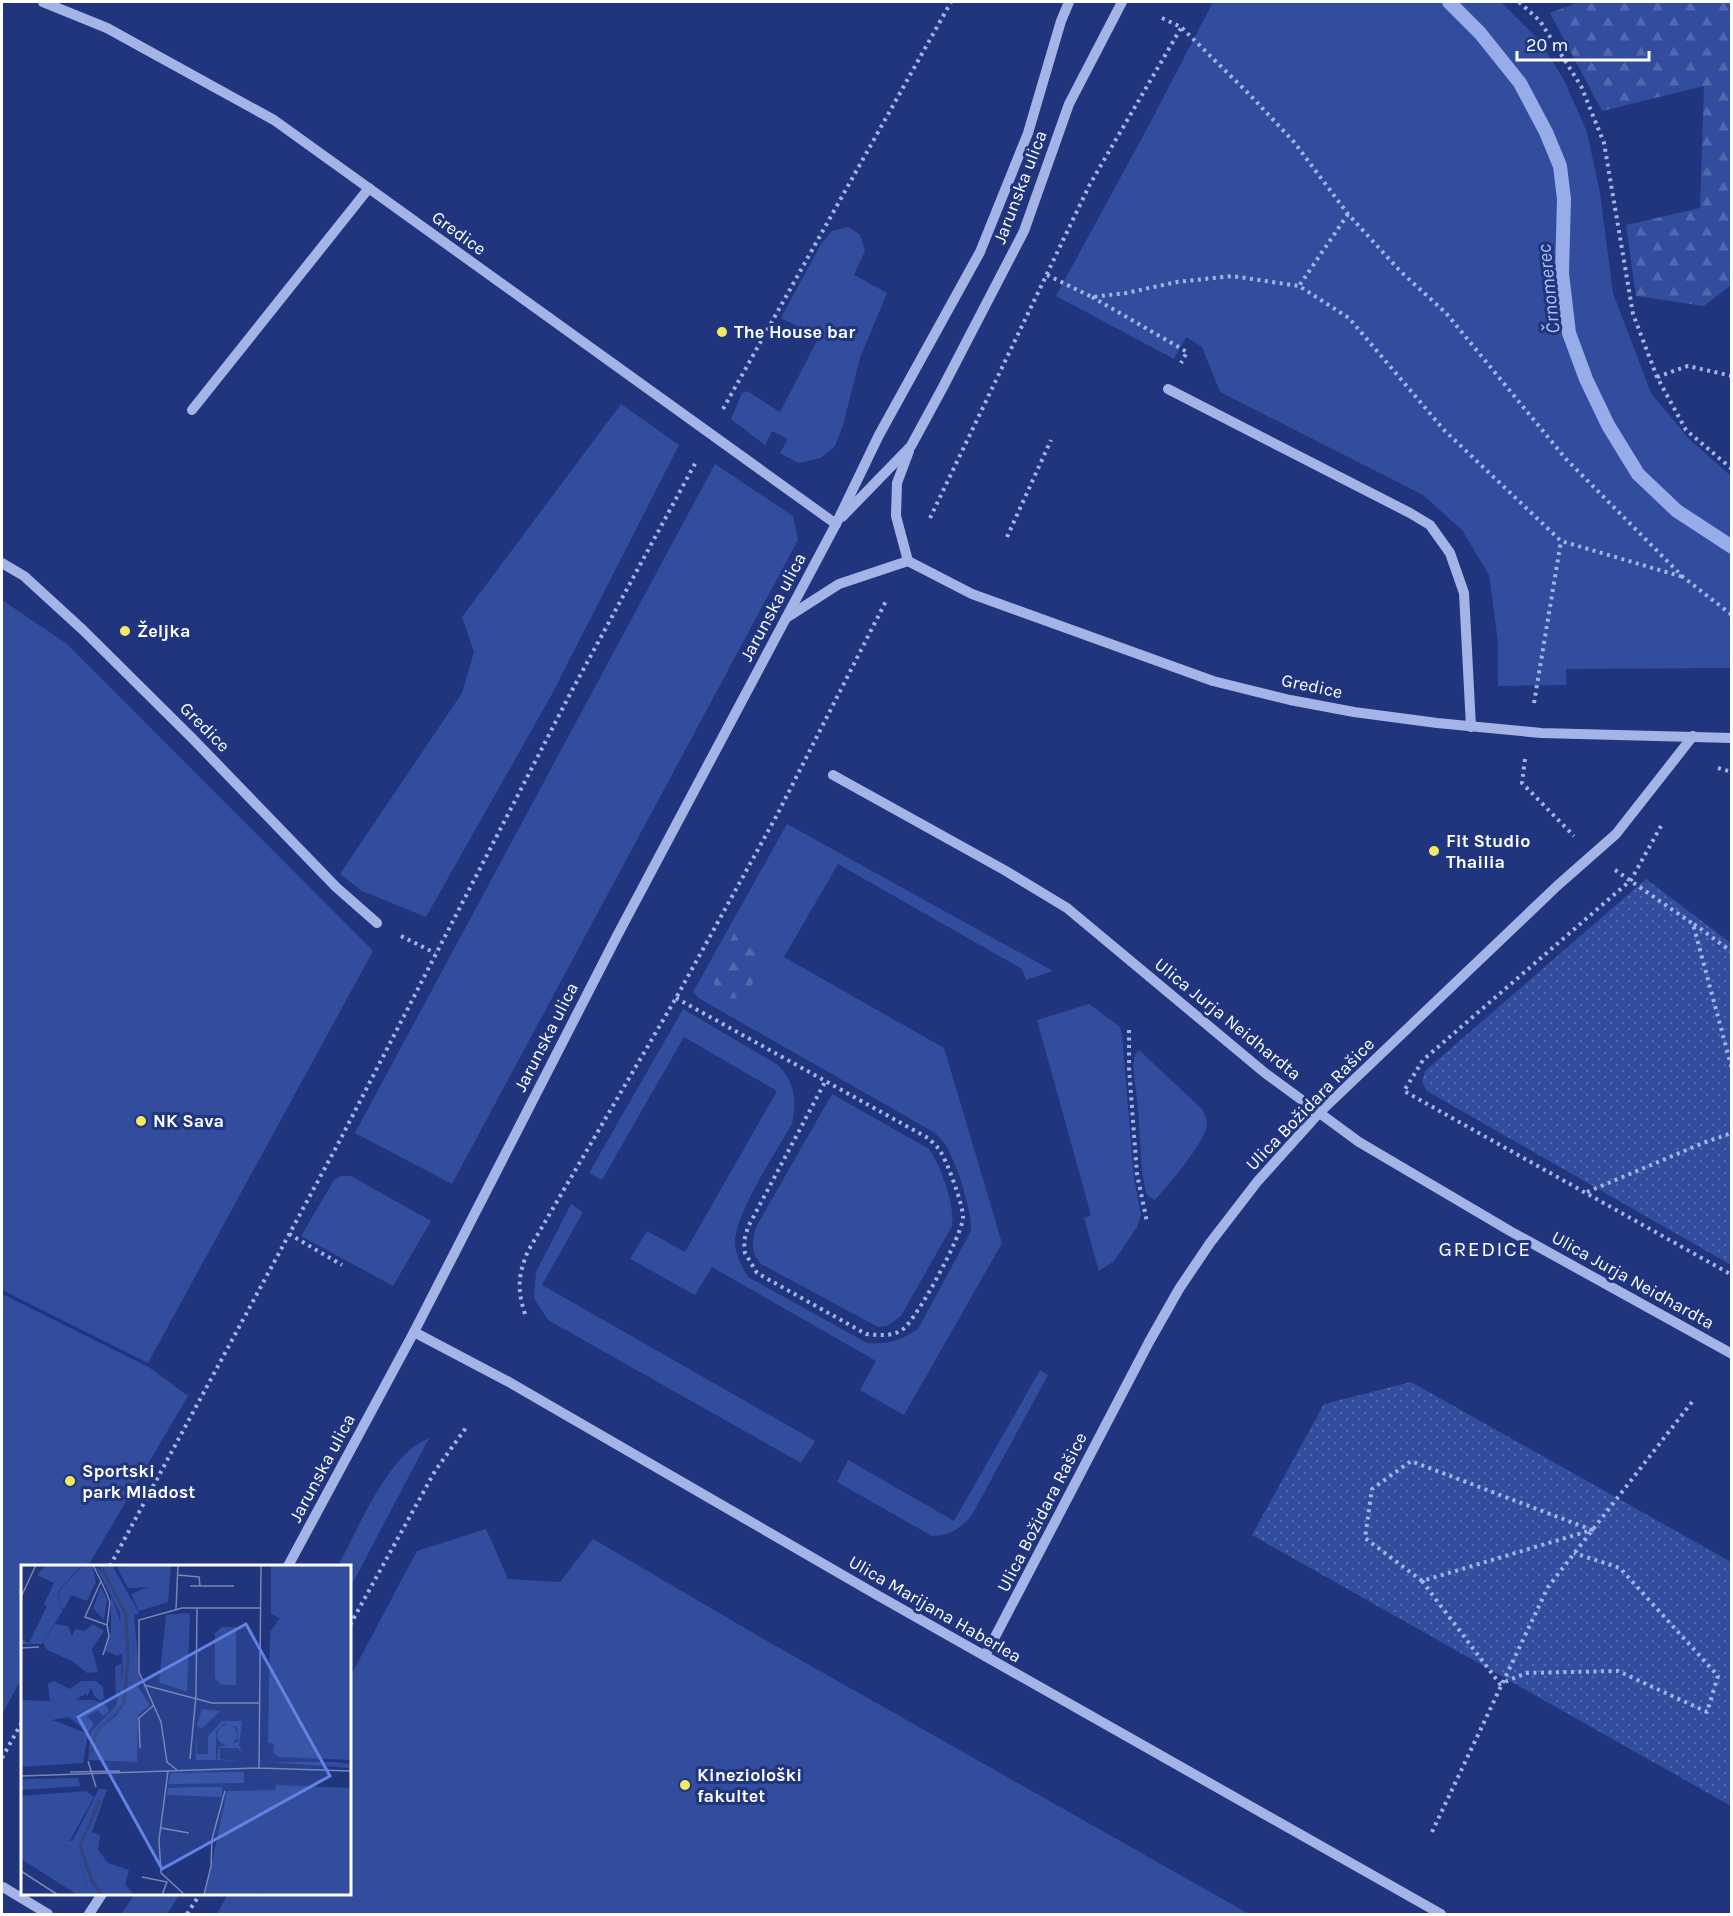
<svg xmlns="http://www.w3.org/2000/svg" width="1733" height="1916" font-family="Karla,sans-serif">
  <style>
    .grass { fill: #324d9d }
    .forest { fill: url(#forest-firs) }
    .park { fill: url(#park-dots) }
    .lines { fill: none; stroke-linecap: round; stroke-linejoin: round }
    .stream { stroke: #97ace9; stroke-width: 14 }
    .path { stroke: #a4b4e7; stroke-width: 4; stroke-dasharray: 3 4.5; stroke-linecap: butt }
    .minor { stroke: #a4b4e7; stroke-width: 10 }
    .poi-dot { fill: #f5e964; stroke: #20357e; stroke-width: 2 }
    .labels { text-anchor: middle; stroke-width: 6; stroke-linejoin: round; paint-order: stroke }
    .street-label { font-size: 18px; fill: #fff; stroke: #20357e }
    .poi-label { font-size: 18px; font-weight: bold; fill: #fff; stroke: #20357e; text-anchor: start }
    .water-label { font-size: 20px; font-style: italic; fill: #afbfef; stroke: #20357e }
    .quarter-label { font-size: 21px; letter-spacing: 1.5px; fill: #fff; stroke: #20357e }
    .inset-river { fill: none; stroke: #34447b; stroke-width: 3 }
    .inset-road { fill: none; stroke: #7986b2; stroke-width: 1.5 }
    .view { fill: #6183e4; fill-opacity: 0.15; stroke: #6183e4; stroke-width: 3 }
    .inset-edge { fill: none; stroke: #fff; stroke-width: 3 }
  </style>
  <defs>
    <pattern id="forest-firs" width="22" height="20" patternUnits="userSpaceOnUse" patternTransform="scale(1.5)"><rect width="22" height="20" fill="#324d9d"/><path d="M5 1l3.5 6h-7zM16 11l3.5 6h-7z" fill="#5168ac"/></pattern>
    <pattern id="park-dots" width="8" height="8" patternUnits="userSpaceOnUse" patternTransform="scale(1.5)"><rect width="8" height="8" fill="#324d9d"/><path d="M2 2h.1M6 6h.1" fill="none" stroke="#5168ac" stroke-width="1.8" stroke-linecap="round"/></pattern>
  </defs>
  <rect width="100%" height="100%" fill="#20357e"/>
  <g class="grass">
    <polygon points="1213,2 1440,2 1474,36 1516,87 1540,134 1554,167 1558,200 1556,272 1562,334 1581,382 1603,428 1634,478 1674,516 1731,553 1731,668 1566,669 1566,685 1498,686 1498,642 1489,575 1462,530 1423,495 1220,392 1202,347 1186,337 1174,359 1056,296 1149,125"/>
    <polygon points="1458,2 1501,2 1540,41 1564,80 1587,132 1600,193 1613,293 1651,393 1689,439 1731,476 1731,540 1682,507 1644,471 1614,422 1591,374 1575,331 1569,274 1569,200 1566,166 1552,128 1525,79 1484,27"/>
    <polygon points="849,227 860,235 865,251 854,275 887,293 860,358 843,425 835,446 821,458 798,463 780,453 788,439 772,431 765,445 731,419 742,393 747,391 780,412 819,337 781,318 821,244 832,231"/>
    <polygon points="621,404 679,445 552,694 426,917 362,891 340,874 462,693 474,652 462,617"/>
    <polygon points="715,464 793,516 798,540 452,1184 355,1133"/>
    <polygon points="2,600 67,644 373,951 148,1363 2,1290"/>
    <path d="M787,824l266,147 -27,9 -4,-11 -184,-105 -54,93 160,91 58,195 -98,172 -44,-25 16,-29 -164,-94 -17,28 -65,-36 17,-28 38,21 92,-161 -93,-54 -82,143 -13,-7 94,-164 95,56c17,17 19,36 14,59 -16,28 -56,88 -57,118 0,12 7,25 13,35l119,66c20,2 35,-3 51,-14l53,-98c2,-18 -17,-79 -30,-92 -3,-4 -7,-6 -11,-9l-230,-131 -7,-7z"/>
    <polygon points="1089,1004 1120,1027 1122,1034 1134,1178 1141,1215 1137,1227 1114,1261 1099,1271 1084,1218 1091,1215 1037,1020"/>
    <path d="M1139,1050l64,60c1,4 4,10 4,14 -1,18 -39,61 -52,76l-6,-3 -3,-4 -4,-22 -4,-63 -5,-42 2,-11z"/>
    <path d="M832,1094l97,55c12,17 26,56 23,77l-51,90 -14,10 -9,1 -117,-63c-11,-12 -9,-22 -5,-37z"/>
    <polygon points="341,1176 351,1176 431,1221 393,1286 301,1236 334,1180"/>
    <polygon points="571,1204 583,1212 542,1285 815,1441 801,1463 548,1320 534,1298 536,1272"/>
    <polygon points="2,1294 150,1368 188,1396 88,1566 22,1566 22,1678 2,1714"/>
    <path d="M1040,1370l8,5 -76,140c-12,14 -23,21 -40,21l-95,-54 11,-22 106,61z"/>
    <path d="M429,1438l-79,150v-22h-12c19,-35 43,-93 74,-118 5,-4 11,-7 17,-10z"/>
    <polygon points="486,1529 508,1579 560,1582 593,1539 767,1641 1249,1914 217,1914 228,1894 350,1894 350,1677 417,1551"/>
    <polygon points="135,1894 180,1894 167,1914 121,1914"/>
  </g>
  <g class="forest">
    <polygon points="1579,2 1731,2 1731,285 1704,306 1636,296 1626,225 1700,208 1704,86 1602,111 1550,13"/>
    <path d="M744,930c22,28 17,35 3,65l-15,4 -17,-8 -2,-17 21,-41z"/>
  </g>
  <g class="park">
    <polygon points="1646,879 1731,943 1731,1265 1427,1091 1422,1082 1425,1071"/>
    <polygon points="1411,1382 1731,1562 1731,1806 1252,1535 1324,1404"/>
  </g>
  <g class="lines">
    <polyline class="stream" points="1449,2 1480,33 1520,83 1546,132 1560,166 1564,199 1562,273 1569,333 1586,379 1608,425 1638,474 1677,511 1732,547"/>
    <g class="path">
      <polyline points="1519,2 1540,21 1581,86 1604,143 1633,314 1657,377 1686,430 1732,469"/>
      <polyline points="1162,18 1181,27 1249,94 1294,142 1348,214 1400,271 1446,313 1566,459 1683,577 1732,615"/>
      <polyline points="1348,214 1299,286 1349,318 1444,430 1561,541 1683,577"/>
      <polyline points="1047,275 1092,297 1126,293 1177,282 1232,276 1299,286"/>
      <polyline points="1092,297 1187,352 1181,363"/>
      <polyline points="1657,377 1688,366 1732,376"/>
      <polyline points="723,409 951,2"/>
      <polyline points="930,518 1090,184 1181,28"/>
      <polyline points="1007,537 1051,440"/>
      <polyline points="1534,703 1561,541"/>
      <polyline points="1525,759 1522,783 1574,836"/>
      <polyline points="1718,768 1732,772"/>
      <polyline points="1661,826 1631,880 1423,1060 1404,1091 1732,1275"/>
      <polyline points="1615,870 1693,924 1732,1069"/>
      <polyline points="1694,924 1732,952"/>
      <polyline points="401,936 435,953"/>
      <path d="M676,998l252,140c3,3 7,6 10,10 8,9 25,57 25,69 0,17 -47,104 -61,113 -11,7 -24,5 -36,4l-109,-61 -12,-20 -1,-12 4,-14 77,-145"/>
      <polyline points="1129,1030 1129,1068 1137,1174 1147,1222"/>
      <polyline points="1587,1192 1703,1143 1732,1133"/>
      <polyline points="289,1234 342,1265"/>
      <path d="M525,1314c-8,-25 -7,-39 3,-63l148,-253 101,-183 110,-216"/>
      <polyline points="110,1566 339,1142 570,694 697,460"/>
      <polyline points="1422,1581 1365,1538 1372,1489 1411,1461 1592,1530 1422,1581 1500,1684 1526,1673 1618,1671 1707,1712 1718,1676 1620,1568 1574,1553"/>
      <polyline points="350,1625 435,1471 468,1425"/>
      <polyline points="2,1758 22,1722"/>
      <polyline points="1432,1832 1548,1587 1692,1402"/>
      <polyline points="187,1914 200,1894"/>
    </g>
    <g class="minor">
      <polyline points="43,2 107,28 274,120 836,524"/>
      <polyline points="1168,389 1410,513 1430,525 1450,553 1464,593 1471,727"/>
      <polyline points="192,410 369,188"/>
      <polyline points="842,517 911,446 943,387 1024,231 1069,104 1122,2"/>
      <polyline points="908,561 896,516 897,483 909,451"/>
      <polyline points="2,563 24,576 83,630 193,739 336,887 377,923"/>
      <polyline points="786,618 839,584 908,561 972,594 1213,681 1290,700 1354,712 1437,723 1541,733 1732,738"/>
      <polyline points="833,775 1006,871 1067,908 1265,1073 1359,1142 1510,1231 1732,1354"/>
      <polyline points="414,1332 509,1382 877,1595 1441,1914"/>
      <polyline points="288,1566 414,1332 618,934 836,524 879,435 980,252 1028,133 1061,21 1069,2"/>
      <polyline points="985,1656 1149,1342 1179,1289 1210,1243 1257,1182 1319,1113 1557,886 1616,834 1693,736"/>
      <polyline points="3,1887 48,1914"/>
      <polyline points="89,1914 102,1894"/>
    </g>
  </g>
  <g class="poi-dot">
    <circle cx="722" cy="332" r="6"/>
    <circle cx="125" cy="631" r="6"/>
    <circle cx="1434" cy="851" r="6"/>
    <circle cx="141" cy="1121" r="6"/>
    <circle cx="70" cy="1481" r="6"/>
    <circle cx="685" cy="1785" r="6"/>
  </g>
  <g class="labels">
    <g class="street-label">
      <text transform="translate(1020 187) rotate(-69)" y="6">Jarunska ulica</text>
      <text transform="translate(459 233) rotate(36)" y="6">Gredice</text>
      <text transform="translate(773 607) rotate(-62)" y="6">Jarunska ulica</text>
      <text transform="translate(1312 686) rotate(12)" y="6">Gredice</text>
      <text transform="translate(205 727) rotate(45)" y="6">Gredice</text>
      <text transform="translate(1228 1019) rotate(39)" y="6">Ulica Jurja Neidhardta</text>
      <text transform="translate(546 1037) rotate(-63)" y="6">Jarunska ulica</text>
      <text transform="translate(1310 1104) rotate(-46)" y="6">Ulica Božidara Rašice</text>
      <text transform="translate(1633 1280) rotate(29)" y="6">Ulica Jurja Neidhardta</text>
      <text transform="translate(322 1468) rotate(-62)" y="6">Jarunska ulica</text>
      <text transform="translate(1042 1512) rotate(-63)" y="6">Ulica Božidara Rašice</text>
      <text transform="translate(935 1609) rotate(30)" y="6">Ulica Marijana Haberlea</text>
    </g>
    <g class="poi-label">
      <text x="734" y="338">The House bar</text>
      <text x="137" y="637">Željka</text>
      <text x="1446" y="847">Fit Studio<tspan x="1446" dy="21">Thailia</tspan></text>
      <text x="153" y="1127">NK Sava</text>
      <text x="82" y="1477">Sportski<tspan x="82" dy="21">park Mladost</tspan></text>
      <text x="697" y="1781">Kineziološki<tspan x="697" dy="21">fakultet</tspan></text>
    </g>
    <g class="water-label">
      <text transform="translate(1548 289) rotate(-96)" y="7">Črnomerec</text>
    </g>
    <g class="quarter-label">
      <text x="1485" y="1256">GREDICE</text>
    </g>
  </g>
  <g transform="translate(21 1565)">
    <rect width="330" height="330" fill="#20357e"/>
    <path d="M25,0h36l-23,25 -1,16 5,4 -21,34h-21v-5l8,4 18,-37 -3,-2 10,-21 -17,-8zM74,0l10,10 20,40 2,43 -3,44 -9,13 -17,12 -7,17v10l5,-22 20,-16 6,-8 4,-10 3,-40 -2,-41 -26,-52h11l27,48 -5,2 6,66 -4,3 14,21 -12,10 -1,47 -49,-2 3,-28 25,-26 7,-35 -3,-58zM121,0h29l-3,37 -29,9 -8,-17 17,-7 -20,1 -11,-21zM250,0h80v195l-73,-3 -5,-5 1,-8 -6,-1 2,-111 10,-14 -9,-4zM181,144l18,2 -19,18 -4,-4zM201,156h20l-3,24 3,8 -4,-5h-18v11l16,2 -19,-1 2,-13 19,-5 -1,-15 -14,-3 -7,7v29h-20v-30l1,24h11v-18zM196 170a10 10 0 1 1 20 0a10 10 0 1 1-20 0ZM63,167l4,2 -5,29 -62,4v-20l60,-5zM247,197h68l15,2v4zM223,207v11l-76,1 3,-11zM57,213l2,8 -59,4v-11zM255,220l75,3v107h-89l-1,-4v4h-56l22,-104 48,-1zM175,222h26v10l-55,-2 1,-7zM78,224h8l-15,43 8,3 -2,15 10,13 21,7 -4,14 9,11h-56l-57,-36v-14l67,42 -13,-38 -13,-4 11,-5z" fill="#324d9d"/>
    <path d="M62,0h9l4,17 -9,19 -16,-6 -7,14 -6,-3 2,-16zM80,22l6,12 -3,21 -11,-12zM90,30l11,31 1,27 -5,3 -13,-5 6,-19zM34,59l13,2 4,10 3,-7 9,2 9,-7 11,7 -12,18 6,23 -11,1 -13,-11 -27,-12 -4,-7zM33,116l16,8 11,-8h15l7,6 1,11 -3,3 -7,-5 -3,-8 -4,9 -1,-4 -10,7h19l11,5 3,6 -6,5 -5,-6 -11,6 7,8 -6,9 -19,-16 -17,3 -4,-36z" fill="#324d9d"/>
    <path d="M166,48l3,2 -3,77 -28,-10 7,-67zM201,62h14v58h-15l-6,-7v-45z" fill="#324d9d"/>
    <path d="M101,98l-1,21 -5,15 -1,-32zM1,135l28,1 2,19 32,12 -7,19 -19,8 -37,-12zM65,226l8,6 -26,47 -5,2 12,2 13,40 -67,-43v-49z" fill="#324d9d"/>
    <path class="inset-river" d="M70,189l5,-22 28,-29 4,-44 -2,-45 -26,-49M79,235l-20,46 12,35 10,14"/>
    <path class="inset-road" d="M72,0l8,16 6,13 3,8 -3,23 -22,-8 16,-36M157,10l21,2 1,9M169,21h44M0,32l15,-32M155,44l2,-44M0,83l18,-1M82,90l6,-19 -2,-11M123,120l68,18h48M119,183l-1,-30 15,-13M169,194l6,-64 1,-87M67,196l8,26M238,203l2,-203M156,205l-10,-8 -6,-40 -22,-50v-52l43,-12h79M147,206l-9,69 2,33 24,22M49,207l50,-1M0,211l238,-8 92,3M140,263l28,5M0,306l37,24M121,312l25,5 -5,13M183,330l7,-29 1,-27 13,-48"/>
    <path class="view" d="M225,59l84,152 -168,93 -84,-152z"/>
    <rect width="330" height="330" class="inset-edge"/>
  </g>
  <rect width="1733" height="1916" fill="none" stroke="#ffffff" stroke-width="6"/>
  <path d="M1517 51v9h132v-9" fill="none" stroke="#ffffff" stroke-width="3"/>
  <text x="1526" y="51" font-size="18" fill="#ffffff" stroke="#20357e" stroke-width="4.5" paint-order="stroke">20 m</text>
</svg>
